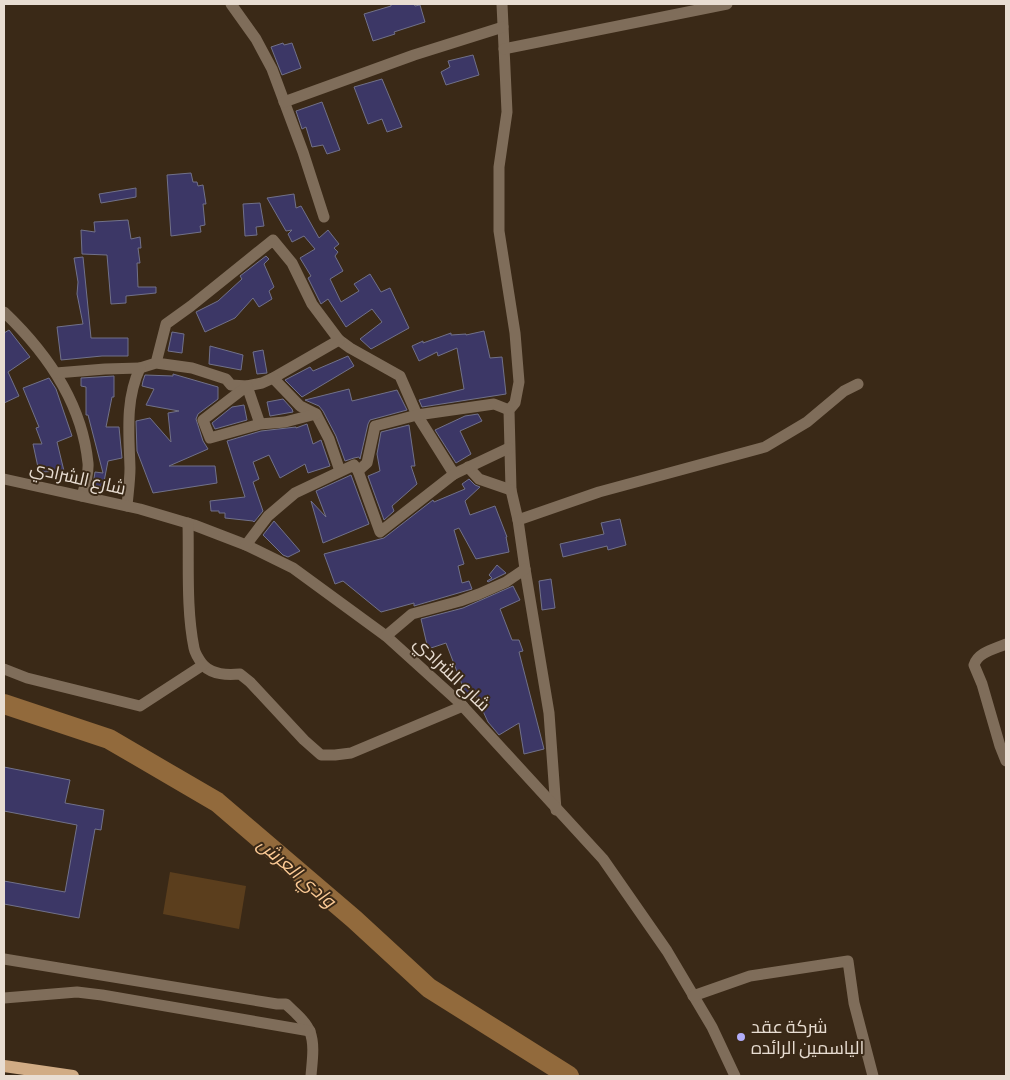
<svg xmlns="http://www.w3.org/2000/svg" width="1010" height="1080" font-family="'Alegreya Sans',Cairo,sans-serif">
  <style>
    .green { fill: #5b3e1d }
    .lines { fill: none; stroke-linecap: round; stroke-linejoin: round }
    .river { stroke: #926a3c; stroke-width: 20 }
    .building { fill: #3c3766; stroke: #717189 }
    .minor { stroke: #7f6d5a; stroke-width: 11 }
    .major { stroke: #d1ac85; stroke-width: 12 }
    .poi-dot { fill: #b2adf9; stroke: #3a2917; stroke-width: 2 }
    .labels { text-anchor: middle; stroke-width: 4; stroke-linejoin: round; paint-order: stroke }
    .street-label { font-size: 18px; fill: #e8ddd2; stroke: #3a2917 }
    .poi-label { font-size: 18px; fill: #e8ddd2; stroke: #3a2917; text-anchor: start }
    .water-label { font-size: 19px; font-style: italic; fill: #fcca95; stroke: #3a2917 }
  </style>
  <rect width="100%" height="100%" fill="#3a2917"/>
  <polygon class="green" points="170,872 246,886 239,929 163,914"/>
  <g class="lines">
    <polyline class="river" points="4,704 109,739 217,802 354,919 429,988 569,1076"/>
  </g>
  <g class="building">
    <polygon points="391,4 414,4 415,6 420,5 425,22 394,32 395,34 373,41 364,14 391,6"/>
    <polygon points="283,43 284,45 292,43 301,68 282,75 271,47"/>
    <polygon points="473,55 479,75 446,85 441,72 450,67 448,61"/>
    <polygon points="382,79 402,127 387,132 382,119 368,124 354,87"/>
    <polygon points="322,102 340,150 327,154 323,145 312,147 306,127 302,129 296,111"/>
    <polygon points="191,173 193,182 197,182 198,186 203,185 206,204 203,204 205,225 200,226 201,232 171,236 167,175"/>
    <polygon points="136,188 136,197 101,203 99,194"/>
    <polygon points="294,194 296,208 301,206 319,238 328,230 339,244 334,248 338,252 335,256 343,271 330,279 341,302 359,291 354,284 370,274 381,292 390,288 409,328 371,349 360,339 382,322 372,309 346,327 328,299 321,304 308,278 311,276 300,258 315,249 304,236 292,242 288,234 292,230 286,231 267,198"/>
    <polygon points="260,203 264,226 256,227 257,235 245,236 243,204"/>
    <polygon points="128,220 131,239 140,237 141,248 138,248 140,263 137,263 138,287 156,287 156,293 126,296 126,303 111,304 107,255 82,254 81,230 95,232 94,222"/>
    <polygon points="266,256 269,259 264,264 274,287 269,291 272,299 259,307 253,298 235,318 205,332 196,312 218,301 242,279 240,276"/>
    <polygon points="83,257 91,338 128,338 128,356 102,356 61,360 57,327 83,324 77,294 78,282 74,258"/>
    <polygon points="9,330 30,357 8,372 19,396 4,403 4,333"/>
    <polygon points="484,331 490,358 502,357 506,394 422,407 419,400 464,389 457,348 438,356 437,352 419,361 412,346 423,341 423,343 451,333 451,335 466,334 466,335"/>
    <polygon points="172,332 184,334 182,353 168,351"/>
    <polygon points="210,346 243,355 241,370 209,364"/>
    <polygon points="263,350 267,373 257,374 253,352"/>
    <polygon points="348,356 354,366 302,397 285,380 310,367 313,371"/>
    <polygon points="173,374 218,387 218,399 198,414 196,419 203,441 208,449 169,466 215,466 217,483 153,493 137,451 136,421 150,418 171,442 168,413 179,411 146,405 154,389 142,386 143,381 145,375 173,376"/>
    <polygon points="114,376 114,397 112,397 106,427 119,427 122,458 108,461 103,487 93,485 95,472 103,473 88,415 86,415 86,387 81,386 81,378"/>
    <polygon points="49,378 56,389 72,436 57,442 64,471 39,472 33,444 42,444 36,428 39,427 23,388"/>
    <polygon points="349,389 352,401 397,390 407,410 370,420 368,424 360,459 359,457 354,458 345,461 336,436 323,411 319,406 305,400"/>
    <polygon points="283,399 292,409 293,412 270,416 267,402"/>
    <polygon points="244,405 247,420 215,429 212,423 232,407"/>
    <polygon points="478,414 482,421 460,431 471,454 456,463 435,430 465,416"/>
    <polygon points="307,424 313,444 321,440 330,466 308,473 305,464 280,478 269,455 253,462 259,479 253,482 263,511 254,522 253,521 225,518 225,513 219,513 219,511 211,511 210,501 245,497 227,441 261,431 296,427 296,428"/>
    <polygon points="409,425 415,466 411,466 417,484 392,506 394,511 384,520 368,476 380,471 377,454 381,432"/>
    <polygon points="351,475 369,524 323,543 311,501 326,517 316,491"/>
    <polygon points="469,479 475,485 480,487 465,501 470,515 495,506 507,537 506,537 509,552 476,559 459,528 454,530 464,564 458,566 462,583 469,581 472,589 414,606 414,603 381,612 343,581 335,584 324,554 384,538 433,500 434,502 465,489 462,484"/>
    <polygon points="620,519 626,545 608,550 607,546 563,557 560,544 604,534 601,523"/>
    <polygon points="274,521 300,551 288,557 283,555 263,535"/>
    <polygon points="497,565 506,573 488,582 487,581 492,578 489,575"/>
    <polygon points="551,579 555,608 542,610 539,581"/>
    <polygon points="513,586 520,600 500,609 512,640 519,640 523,651 519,652 544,749 524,754 519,723 499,735 488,722 476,696 468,700 446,643 428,649 421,619 463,608"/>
    <polygon points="4,767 70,780 65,803 104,810 101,830 95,829 79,918 4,904 4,881 65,892 77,825 4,811"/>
  </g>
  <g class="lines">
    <g class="minor">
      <polyline points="231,4 256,39 272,69 303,152 324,217"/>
      <polyline points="502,4 507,112 499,167 499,231 515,333 519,382 515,403 509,410 511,490 518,520 525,569 549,713 556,810"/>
      <polyline points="504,49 727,4"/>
      <polyline points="284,102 414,55 503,27"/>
      <path d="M4,312c42,40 78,91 84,151 1,10 -3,23 -6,33"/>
      <polyline points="339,340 350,348 400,376 417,415 454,474"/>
      <polyline points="140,368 156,363 192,368 226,379 231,385 247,386 262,383 273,378 339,340 312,304 292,263 273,240 191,306 166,324 156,363"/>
      <path d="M56,373l49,-4 35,-1c-15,32 -11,66 -10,100 0,12 -2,26 -3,38"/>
      <polyline points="273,378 300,406 316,414 329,439 340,471"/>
      <polyline points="260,424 247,386 203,420 210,438 260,424 285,422 316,414"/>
      <polyline points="468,467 479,479 511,490"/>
      <polyline points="358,471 367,463 375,426 417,415 494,404 509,410"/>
      <polyline points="4,479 140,509 194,525 246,545 293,568 386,636 459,702 603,859 667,951 712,1027 735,1076"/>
      <polyline points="518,520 599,492 765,447 807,422 844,391 858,384"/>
      <path d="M188,523c1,41 -2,85 6,125 1,5 6,13 9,17 10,10 24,10 37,9l10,8 54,58 17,15h14l16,-2 112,-47"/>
      <polyline points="246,545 268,516 295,493 354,465 358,471 380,532 454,474 509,448"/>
      <polyline points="386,636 412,614 460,601 479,594 506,582 525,569"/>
      <path d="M1006,644c-11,5 -28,8 -32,21l8,19 18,62 6,15"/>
      <polyline points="4,669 27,678 140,706 203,665"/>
      <path d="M4,959l273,45h9c8,8 20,17 24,28 5,13 2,30 1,44"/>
      <polyline points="693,996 750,976 848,961 854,1003 873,1076"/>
      <polyline points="4,998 77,992 102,995 310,1031"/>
    </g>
    <polyline class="major" points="4,1066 73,1076"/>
  </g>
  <circle class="poi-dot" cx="741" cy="1037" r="5"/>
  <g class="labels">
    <g class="street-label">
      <text transform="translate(78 478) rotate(13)" y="6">شارع الشرادي</text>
      <text transform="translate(452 674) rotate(44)" y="6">شارع الشرادي</text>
    </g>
    <g class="poi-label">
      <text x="751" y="1033">شرکة عقد<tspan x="751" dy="21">الیاسمین الرائدہ</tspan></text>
    </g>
    <g class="water-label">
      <text transform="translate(297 872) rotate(41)" y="7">وادي العرش</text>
    </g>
  </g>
  <rect width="1010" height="1080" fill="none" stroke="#e8ddd2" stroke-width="10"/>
</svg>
